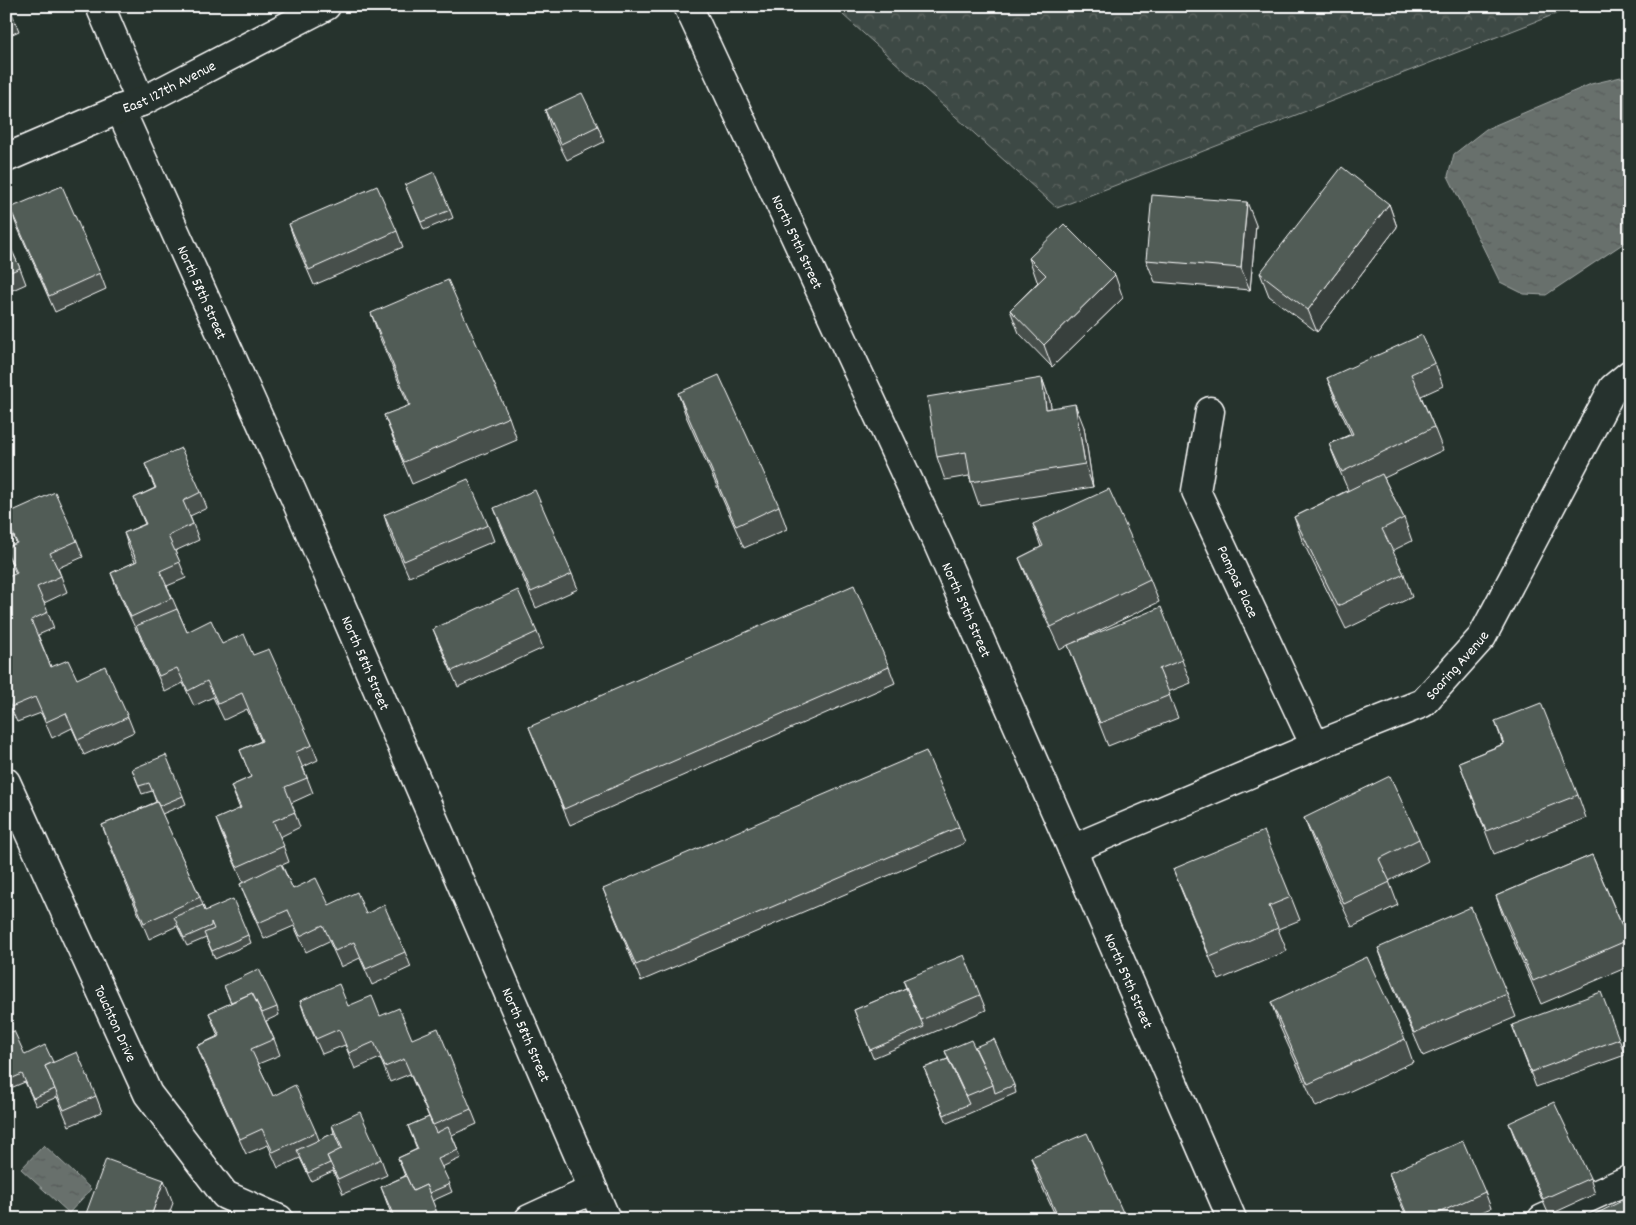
<svg xmlns="http://www.w3.org/2000/svg" width="1636" height="1225" font-family="Dekko,sans-serif">
  <style>
    .forest { fill: url(#forest-crowns); stroke: #9ea4a2 }
    .water { fill: url(#water-ripples); stroke: #a4a9a7 }
    .lines { fill: none; stroke-linecap: round; stroke-linejoin: round }
    .minor-casing { stroke: #fff; stroke-width: 31 }
    .minor { stroke: #26332d; stroke-width: 28 }
    .wall { fill: #464f4b; stroke: #fff }
    .shaded-wall { fill: #39403d; stroke: #fff }
    .building { fill: #515c57; stroke: #fff }
    .labels { text-anchor: middle; stroke-width: 5; stroke-linejoin: round; paint-order: stroke }
    .street-label { font-size: 15px; fill: #fff; stroke: #26332d }
  </style>
  <defs>
    <pattern id="forest-crowns" width="20" height="18" patternUnits="userSpaceOnUse" patternTransform="scale(1.25)"><rect width="20" height="18" fill="#3e4944"/><path d="M2 6a3 3 0 1 1 6 0M12 15a3 3 0 1 1 6 0" fill="none" stroke="#5b6460"/></pattern>
    <pattern id="water-ripples" width="26" height="14" patternUnits="userSpaceOnUse" patternTransform="scale(1.25)"><rect width="26" height="14" fill="#67706c"/><path d="M2 4q2-2 4 0t4 0M15 11q2-2 4 0t4 0" fill="none" stroke="#575a59"/></pattern>
  </defs>
  <rect width="100%" height="100%" fill="#26332d"/>
  <filter id="ink" filterUnits="userSpaceOnUse"><feTurbulence type="fractalNoise" baseFrequency=".02" numOctaves="2"/><feDisplacementMap in="SourceGraphic" scale="10" xChannelSelector="R" yChannelSelector="G"/><feConvolveMatrix kernelMatrix="1 2 1 2 8 2 1 2 1" color-interpolation-filters="sRGB"/></filter>
  <g filter="url(#ink)">
    <polygon class="forest" points="833,6 1576,6 1057,208"/>
    <g class="water">
      <polygon points="1621,77 1630,79 1630,239 1546,295 1524,294 1500,282 1448,176 1454,154 1486,129 1591,84"/>
      <polygon points="44,1145 91,1189 69,1213 21,1169"/>
    </g>
    <g class="lines">
      <g class="minor-casing">
        <g id="minor">
          <polyline points="100,6 141,102"/>
          <path id="s1" d="M688,6l250,538 134,305 160,370"/>
          <path id="s2" d="M120,109l174,387 312,723"/>
          <path id="s3" d="M6,158l114,-49 21,-7 185,-96"/>
          <path id="s4" d="M1210,411l-14,80 119,255"/>
          <path id="s5" d="M6,782l142,312 77,101 54,24"/>
          <path id="s6" d="M1072,849l243,-103 108,-43 59,-66 131,-249 17,-14"/>
          <polyline points="529,1219 592,1190"/>
          <polyline points="1542,1219 1630,1179"/>
        </g>
      </g>
      <use href="#minor" class="minor"/>
    </g>
    <g class="wall">
      <polygon points="6,6 13,16 19,31 6,37"/>
      <polygon points="545,110 598,126 604,142 567,160 550,126"/>
      <polygon points="405,185 450,210 453,218 424,230"/>
      <polygon points="1389,204 1397,227 1317,332 1269,296 1260,273"/>
      <polygon points="10,208 100,273 106,289 55,312 16,224"/>
      <polygon points="289,224 397,231 403,247 314,285 294,239"/>
      <polygon points="1256,225 1250,290 1155,282 1146,260"/>
      <polygon points="6,238 20,268 26,284 6,293"/>
      <polygon points="1029,258 1123,298 1052,367 1019,333 1010,310 1038,282 1037,281"/>
      <polygon points="371,313 509,417 517,440 412,484 393,438 384,415 409,406 379,336"/>
      <polygon points="1435,363 1443,386 1421,396 1434,427 1443,450 1384,478 1404,518 1412,541 1392,551 1404,574 1412,597 1346,629 1302,540 1294,517 1348,490 1338,467 1329,444 1351,434 1336,401 1327,378"/>
      <polygon points="1042,378 1050,401 1051,408 1084,427 1093,487 979,505 971,482 969,476 945,480 937,457"/>
      <polygon points="678,393 779,506 787,529 744,548 686,416"/>
      <polygon points="145,464 201,492 207,508 190,516 199,540 175,551 186,578 167,586 187,632 253,655 312,745 318,760 303,767 313,793 291,803 300,827 280,837 289,862 282,865 293,889 329,905 366,914 405,952 411,967 372,985 360,958 341,967 329,941 306,952 294,926 264,939 246,899 240,884 243,882 222,835 216,819 240,809 231,786 251,777 240,750 261,741 247,709 224,720 213,697 194,706 183,683 165,692 142,642 138,632 137,632 117,589 111,573 135,562 129,549 124,533 145,524 134,498 155,488"/>
      <polygon points="494,508 572,574 578,589 536,608 500,524"/>
      <polygon points="384,515 488,525 494,541 409,577 389,531"/>
      <polygon points="6,519 77,541 83,557 58,568 67,592 44,603 54,628 38,635 51,667 77,679 128,717 134,732 84,755 72,728 52,738 41,713 17,722 6,698 6,578 16,574 6,551 16,543"/>
      <polygon points="1033,524 1150,579 1159,602 1073,643 1182,660 1191,683 1168,692 1178,718 1108,746 1068,645 1060,650 1028,580 1019,558 1041,547"/>
      <polygon points="433,629 537,632 543,648 458,687 439,644"/>
      <polygon points="889,667 895,683 570,825 535,742 529,727"/>
      <polygon points="1495,721 1578,795 1586,818 1494,854 1459,762 1503,744"/>
      <polygon points="132,769 183,796 186,804 162,814 200,897 205,911 248,935 251,943 215,959 206,938 187,946 177,926 149,939 108,841 102,825 156,802 152,791 142,794"/>
      <polygon points="1304,818 1419,839 1428,861 1389,881 1398,905 1352,927 1313,841"/>
      <polygon points="959,827 965,843 641,981 609,904 603,889"/>
      <polygon points="1592,855 1630,944 1630,966 1541,1004 1504,919 1496,896"/>
      <polygon points="1173,869 1291,897 1300,920 1278,929 1287,951 1219,980 1182,892"/>
      <polygon points="1378,948 1507,994 1516,1017 1423,1056 1386,970"/>
      <polygon points="903,980 980,995 986,1010 873,1058 854,1010 906,988"/>
      <polygon points="224,986 277,1007 279,1015 266,1021 274,1039 280,1055 258,1064 273,1096 316,1132 319,1140 334,1133 332,1125 381,1159 387,1175 343,1194 333,1171 311,1181 300,1158 278,1168 268,1145 246,1154 203,1061 197,1046 218,1036 209,1013 231,1003"/>
      <polygon points="300,1001 348,1006 380,1016 412,1039 471,1109 477,1124 452,1135 461,1158 442,1167 452,1192 432,1201 440,1219 393,1219 381,1187 405,1176 398,1158 417,1149 408,1126 429,1117 410,1074 390,1082 380,1058 355,1069 345,1045 322,1054 305,1016"/>
      <polygon points="1271,1002 1405,1039 1413,1062 1316,1107 1279,1025"/>
      <polygon points="1512,1025 1619,1039 1625,1055 1536,1087"/>
      <polygon points="6,1034 25,1055 53,1062 96,1096 102,1112 69,1126 57,1097 36,1106 25,1082 6,1090"/>
      <polygon points="975,1047 1014,1085 1016,1093 947,1123 924,1068 948,1059 945,1051"/>
      <polygon points="1509,1123 1590,1178 1595,1194 1549,1215 1515,1139"/>
      <polygon points="1031,1157 1126,1219 1057,1219 1039,1180"/>
      <polygon points="1389,1173 1485,1192 1491,1208 1466,1219 1408,1219 1394,1189"/>
    </g>
    <g class="shaded-wall">
      <polygon points="1247,202 1256,225 1250,290 1241,268"/>
      <polygon points="1389,204 1397,227 1317,332 1308,310"/>
      <polygon points="1115,275 1123,298 1052,367 1044,345"/>
      <polygon points="1042,378 1050,401 1055,431 1046,409"/>
      <polygon points="1075,404 1084,427 1093,487 1085,464"/>
      <polygon points="164,1180 173,1203 167,1219 150,1219"/>
    </g>
    <g class="building">
      <polygon points="6,6 9,6 13,16 6,19"/>
      <polygon points="582,93 598,126 561,144 545,110"/>
      <polygon points="1342,167 1389,204 1308,310 1260,273"/>
      <polygon points="434,172 450,210 421,222 405,185"/>
      <polygon points="62,186 100,273 49,296 10,208"/>
      <polygon points="377,186 397,231 309,270 289,224"/>
      <polygon points="1152,195 1247,202 1241,268 1146,260"/>
      <polygon points="1064,224 1115,275 1044,345 1010,310 1046,275 1029,258"/>
      <polygon points="6,238 20,268 6,274"/>
      <polygon points="448,280 509,417 404,462 384,415 410,405 371,313"/>
      <polygon points="1422,335 1435,363 1411,374 1434,427 1342,472 1329,444 1353,434 1327,378"/>
      <polygon points="719,375 779,506 736,526 678,393"/>
      <polygon points="1042,378 1046,409 1075,404 1085,464 971,482 966,452 937,457 927,397"/>
      <polygon points="181,448 201,492 183,501 193,524 168,536 180,562 160,571 172,598 131,617 111,573 137,561 124,533 146,524 134,498 156,488 145,464"/>
      <polygon points="1382,474 1404,518 1382,529 1404,574 1338,606 1294,517"/>
      <polygon points="468,479 488,525 404,561 384,515"/>
      <polygon points="1109,489 1150,579 1051,627 1019,558 1043,546 1033,524"/>
      <polygon points="535,490 572,574 531,592 494,508"/>
      <polygon points="55,492 77,541 50,553 61,576 37,587 48,612 31,620 51,667 68,660 77,679 105,666 128,717 78,740 66,713 46,722 35,697 11,707 6,695 6,578 17,573 6,550 6,548 17,543 6,518 6,514"/>
      <polygon points="854,585 889,667 564,809 529,727"/>
      <polygon points="518,590 537,632 452,671 433,629"/>
      <polygon points="1161,607 1182,660 1159,669 1170,695 1100,723 1068,645"/>
      <polygon points="177,609 187,632 211,620 222,644 244,634 253,655 269,649 312,745 296,752 307,778 285,787 295,812 273,821 284,846 237,867 216,819 241,808 231,786 251,777 240,750 262,741 242,693 218,704 207,681 188,691 177,668 159,676 136,626"/>
      <polygon points="1541,703 1578,795 1486,831 1459,762 1504,744 1495,721"/>
      <polygon points="926,751 959,827 636,965 603,889"/>
      <polygon points="166,755 183,796 159,806 149,783 139,786 132,769"/>
      <polygon points="1390,776 1419,839 1379,859 1390,882 1344,904 1304,818"/>
      <polygon points="157,802 200,897 144,923 102,825"/>
      <polygon points="1264,831 1291,897 1269,906 1278,928 1210,957 1173,869"/>
      <polygon points="1592,855 1628,940 1533,981 1496,896"/>
      <polygon points="281,864 293,889 316,878 329,905 357,892 366,914 384,905 405,952 366,969 354,942 335,951 323,925 300,936 288,910 258,923 240,884"/>
      <polygon points="233,899 248,935 212,951 204,933 214,929 211,922 211,926 184,938 174,917 203,905 205,911"/>
      <polygon points="1471,907 1507,994 1414,1033 1378,948"/>
      <polygon points="964,955 980,995 921,1020 903,980"/>
      <polygon points="1367,957 1405,1039 1308,1084 1271,1002"/>
      <polygon points="259,969 277,1007 262,1013 252,993 231,1002 224,986"/>
      <polygon points="339,984 348,1006 372,996 380,1016 399,1008 412,1039 438,1028 471,1109 433,1125 404,1059 385,1067 374,1042 349,1053 339,1029 316,1039 300,1001"/>
      <polygon points="906,988 924,1027 870,1050 854,1010"/>
      <polygon points="1601,992 1619,1039 1531,1072 1512,1025"/>
      <polygon points="252,993 274,1039 251,1049 273,1096 295,1085 316,1132 273,1152 262,1129 240,1139 197,1046 220,1036 209,1013"/>
      <polygon points="14,1031 25,1055 45,1045 53,1062 45,1066 55,1089 33,1098 22,1074 6,1081 6,1034"/>
      <polygon points="994,1039 1014,1085 995,1093 993,1085 975,1047"/>
      <polygon points="971,1040 993,1085 966,1096 945,1051"/>
      <polygon points="77,1052 96,1096 64,1110 45,1066"/>
      <polygon points="948,1059 969,1104 944,1115 924,1068"/>
      <polygon points="1554,1102 1590,1178 1543,1199 1509,1123"/>
      <polygon points="360,1112 381,1159 338,1179 327,1156 342,1148 332,1125"/>
      <polygon points="429,1117 436,1133 448,1127 458,1150 438,1159 450,1184 429,1193 426,1185 413,1191 398,1158 418,1149 408,1126"/>
      <polygon points="334,1133 341,1149 327,1156 330,1163 308,1173 297,1150"/>
      <polygon points="1087,1133 1126,1219 1059,1219 1031,1157"/>
      <polygon points="1463,1141 1485,1192 1425,1219 1409,1219 1389,1173"/>
      <polygon points="106,1159 164,1180 150,1219 84,1219"/>
      <polygon points="406,1176 413,1191 426,1185 436,1210 417,1219 395,1219 381,1187"/>
      <polygon points="1628,1198 1630,1201 1630,1219 1585,1219"/>
    </g>
  </g>
  <g class="labels">
    <g class="street-label">
      <text dy="5" stroke="none"><textPath href="#s3" startOffset="178">East 127th Avenue</textPath></text>
      <text dy="5" stroke="none"><textPath href="#s1" startOffset="260">North 59th Street</textPath></text>
      <text dy="5" stroke="none"><textPath href="#s2" startOffset="201">North 58th Street</textPath></text>
      <text dy="5" stroke="none"><textPath href="#s4" startOffset="181">Pampas Place</textPath></text>
      <text dy="5" stroke="none"><textPath href="#s1" startOffset="665">North 59th Street</textPath></text>
      <text dy="5" stroke="none"><textPath href="#s2" startOffset="606">North 58th Street</textPath></text>
      <text dy="5" stroke="none"><textPath href="#s6" startOffset="431">Soaring Avenue</textPath></text>
      <text dy="5" stroke="none"><textPath href="#s1" startOffset="1070">North 59th Street</textPath></text>
      <text dy="5" stroke="none"><textPath href="#s5" startOffset="265">Touchton Drive</textPath></text>
      <text dy="5" stroke="none"><textPath href="#s2" startOffset="1011">North 58th Street</textPath></text>
    </g>
  </g>
  <rect width="1636" height="1225" fill="none" stroke="#26332d" stroke-width="25"/>
  <rect x="12" y="12" width="1611" height="1200" fill="none" stroke="#fff" stroke-width="2" filter="url(#ink)"/>
</svg>
